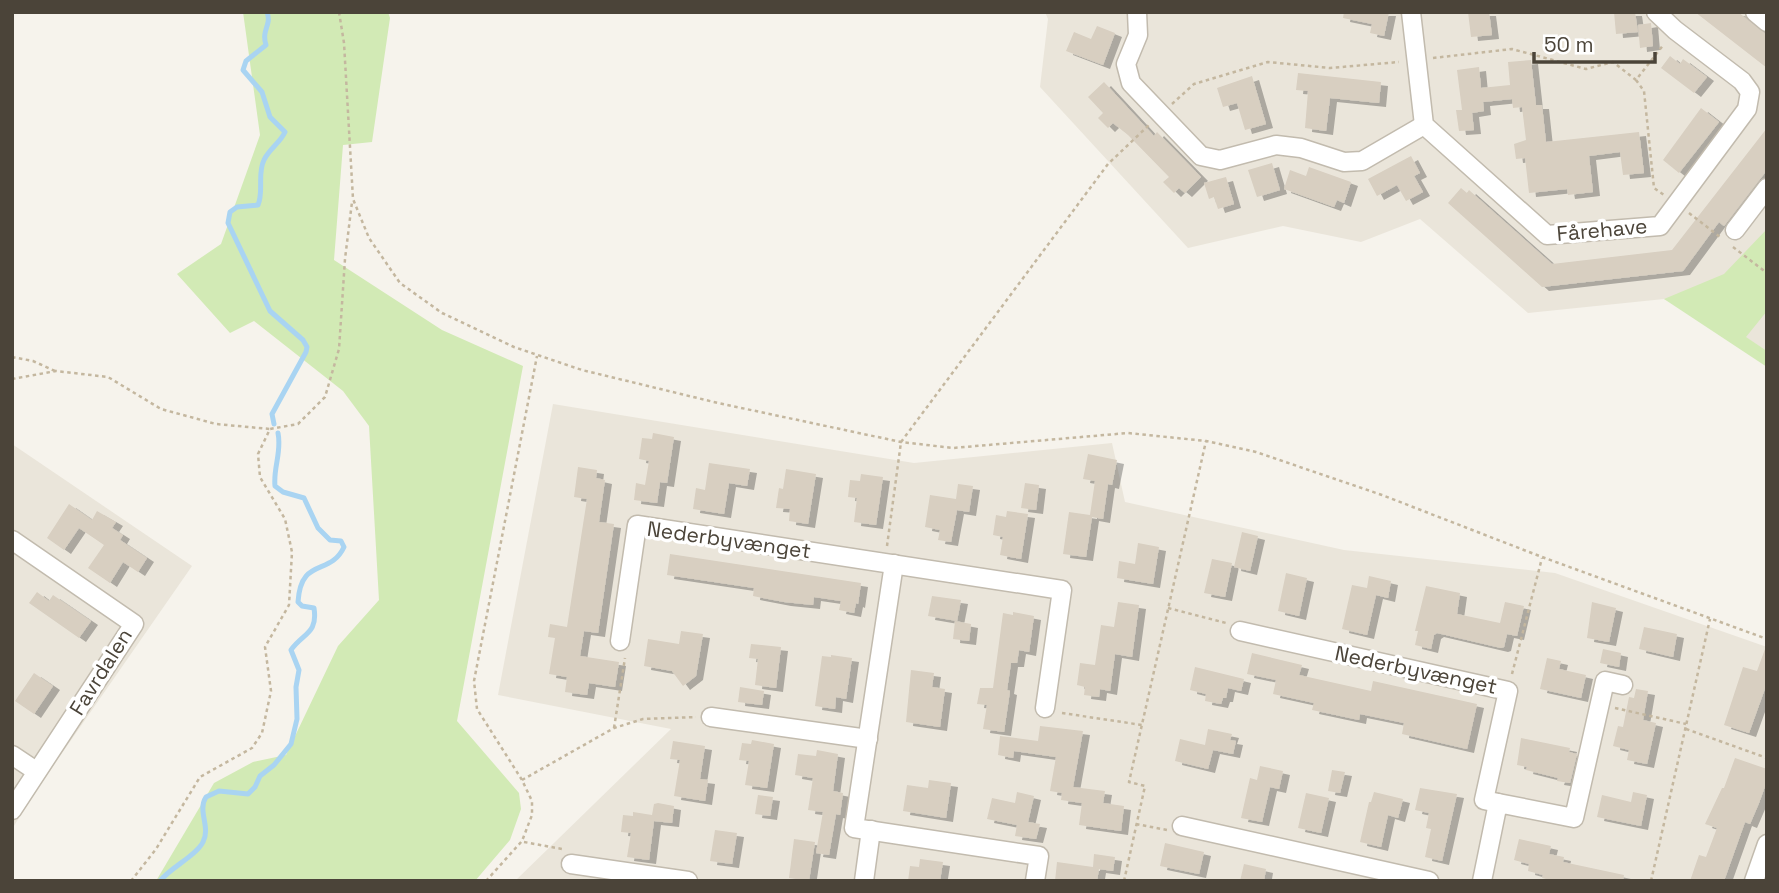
<svg xmlns="http://www.w3.org/2000/svg" width="1779" height="893" font-family="'Space Grotesk',sans-serif">
  <style>
    .residential { fill: #eae5da }
    .green { fill: #d2eab5 }
    .lines { fill: none; stroke-linecap: round; stroke-linejoin: round }
    .stream { stroke: #a9d4f2; stroke-width: 5 }
    .building { fill: #d8cfc1; filter: url(#shadow) }
    .minor-casing { stroke: #c2bbae; stroke-width: 21 }
    .path { stroke: #c4b79f; stroke-width: 2.5; stroke-dasharray: 3.5 3.5; stroke-linecap: butt }
    .minor { stroke: #fff; stroke-width: 18 }
    .labels { text-anchor: middle; stroke-width: 7; stroke-linejoin: round; paint-order: stroke }
    .street-label { font-size: 21px; fill: #4b4439; stroke: #fff }
  </style>
  <defs>
    <filter id="shadow"><feDropShadow dx="7" dy="4" stdDeviation="0" flood-color="#0004"/></filter>
  </defs>
  <rect width="100%" height="100%" fill="#f6f3ec"/>
  <g class="residential">
    <polygon points="1045,12 1767,12 1767,351 1745,337 1664,299 1528,313 1420,219 1361,242 1283,226 1188,248 1040,87 1048,19"/>
    <polygon points="553,404 914,463 1112,443 1125,502 1344,550 1555,573 1767,647 1767,881 515,881 671,729 498,695"/>
    <polygon points="12,444 192,566 35,792 12,829"/>
  </g>
  <g class="green">
    <polygon points="243,12 388,12 390,18 372,142 343,145 334,260 442,330 523,366 457,721 519,793 521,809 510,840 475,881 156,881 214,783 253,762 286,755 338,646 379,600 369,426 343,391 254,321 230,333 177,274 221,244 260,135"/>
    <polygon points="1767,229 1767,311 1746,337 1767,351 1767,367 1664,299 1724,274"/>
  </g>
  <g class="lines">
    <g class="stream">
      <path d="M267,12c5,14 -6,17 -1,33l-20,16 -3,9 19,22 8,25 15,15c-5,11 -16,17 -21,28 -7,14 0,31 -6,45l-21,2 -7,5 -2,11 42,88 33,29 4,7 -1,5 -34,62 2,10"/>
      <path d="M160,881c11,-14 36,-25 43,-39 8,-15 -6,-31 3,-45l13,-6 29,3 7,-7 5,-11 14,-11 17,-21 6,-25 -1,-32 3,-17 -8,-20c12,-17 27,-16 23,-42l-12,-2 -4,-4c3,-46 32,-25 46,-55l-3,-6 -11,-1 -12,-12 -14,-30 -21,-6 -8,-6c-2,-18 7,-34 3,-53"/>
    </g>
  </g>
  <g class="building">
    <polygon points="1344,12 1389,12 1384,36 1370,33 1372,24 1343,18"/>
    <polygon points="1468,12 1489,12 1492,35 1471,37"/>
    <polygon points="1614,12 1635,12 1638,32 1616,34"/>
    <polygon points="1695,12 1738,12 1767,35 1767,68"/>
    <polygon points="1651,23 1653,46 1640,48 1638,25"/>
    <polygon points="1097,26 1115,33 1103,65 1066,51 1074,32 1091,39"/>
    <polygon points="1670,56 1680,64 1683,59 1707,77 1694,93 1661,68"/>
    <polygon points="1531,60 1536,105 1542,105 1546,142 1639,132 1644,173 1623,175 1620,152 1589,156 1593,192 1568,195 1567,189 1529,193 1525,158 1516,159 1514,144 1526,140 1522,107 1513,108 1512,99 1483,102 1484,111 1472,113 1474,130 1459,131 1456,110 1462,110 1457,70 1479,67 1481,88 1510,85 1508,62"/>
    <polygon points="1298,73 1381,82 1379,103 1330,98 1326,131 1305,128 1308,91 1296,90"/>
    <polygon points="1252,76 1266,124 1245,130 1237,103 1223,107 1217,88"/>
    <polygon points="1104,82 1154,136 1157,132 1201,177 1185,193 1179,188 1174,193 1163,182 1169,177 1128,135 1113,123 1108,128 1098,118 1103,113 1088,97"/>
    <polygon points="1701,108 1719,122 1679,173 1663,160"/>
    <polygon points="1767,128 1767,170 1724,226 1719,222 1683,271 1542,287 1448,203 1461,188 1467,193 1469,190 1552,264 1672,250"/>
    <polygon points="1411,156 1420,173 1414,176 1423,192 1406,201 1397,185 1377,196 1368,179"/>
    <polygon points="1272,163 1280,190 1257,197 1248,170"/>
    <polygon points="1309,167 1351,182 1344,203 1337,200 1334,207 1284,189 1290,170 1306,176"/>
    <polygon points="1226,177 1234,204 1218,209 1214,197 1209,199 1204,183"/>
    <polygon points="653,433 674,437 667,483 660,482 657,503 634,500 636,483 645,485 649,461 639,459 642,438 652,439"/>
    <polygon points="1088,454 1117,460 1112,485 1108,484 1103,519 1092,517 1086,557 1063,554 1069,512 1090,515 1095,481 1083,479"/>
    <polygon points="709,463 750,469 747,486 729,483 724,514 693,509 696,488 705,490"/>
    <polygon points="578,467 597,470 596,478 605,480 599,522 614,524 598,633 584,631 580,656 619,662 615,687 589,683 587,695 565,692 567,677 549,674 555,638 548,637 550,624 567,627 587,499 574,497"/>
    <polygon points="786,469 816,474 808,524 789,521 790,509 776,508 779,488 783,489"/>
    <polygon points="861,474 883,477 876,525 854,522 857,498 848,497 850,480 860,481"/>
    <polygon points="1025,483 1039,485 1036,510 1021,508"/>
    <polygon points="958,484 973,486 969,512 957,510 951,542 938,540 940,530 925,527 930,495 956,499"/>
    <polygon points="69,504 92,520 97,511 116,522 112,528 123,535 120,540 147,558 138,572 123,562 110,583 88,568 104,545 79,528 64,550 47,538"/>
    <polygon points="1007,511 1028,514 1021,559 1000,555 1003,537 993,535 996,515 1006,517"/>
    <polygon points="1242,532 1258,536 1250,571 1234,567"/>
    <polygon points="1138,543 1159,547 1153,584 1117,578 1119,561 1135,564"/>
    <polygon points="670,554 861,583 858,604 856,603 854,613 839,610 841,601 814,597 813,605 784,602 753,596 754,588 667,575"/>
    <polygon points="1212,559 1232,563 1225,597 1204,593"/>
    <polygon points="1286,573 1307,578 1299,616 1278,611"/>
    <polygon points="1369,576 1391,581 1388,598 1376,595 1367,635 1342,629 1352,585 1367,588"/>
    <polygon points="1426,586 1460,593 1457,614 1500,623 1505,602 1524,606 1517,636 1507,634 1504,647 1501,648 1437,633 1434,635 1431,649 1415,645 1418,631 1415,631"/>
    <polygon points="37,592 49,601 53,595 91,621 79,638 29,603"/>
    <polygon points="932,596 961,600 957,621 928,616"/>
    <polygon points="1118,602 1139,605 1132,657 1115,654 1110,691 1100,689 1099,697 1084,695 1085,687 1077,685 1080,663 1095,665 1101,625 1114,627"/>
    <polygon points="1592,602 1616,608 1609,642 1587,638"/>
    <polygon points="1013,612 1034,616 1029,652 1019,650 1017,663 1011,663 1007,690 1010,691 1004,732 983,729 987,705 977,704 980,688 993,688 1003,613 1013,615"/>
    <polygon points="955,621 971,624 969,641 953,639"/>
    <polygon points="1644,627 1677,634 1673,657 1639,649"/>
    <polygon points="681,631 703,634 696,676 683,686 672,671 644,666 648,639 679,644"/>
    <polygon points="751,644 781,647 776,688 755,685 758,659 749,658"/>
    <polygon points="1603,649 1621,653 1619,667 1600,663"/>
    <polygon points="1765,649 1767,683 1749,733 1724,725 1743,667 1757,671"/>
    <polygon points="1252,653 1302,665 1299,675 1371,691 1373,681 1477,704 1467,749 1402,734 1404,723 1360,714 1359,720 1312,710 1314,703 1273,694 1276,680 1247,674"/>
    <polygon points="831,655 852,658 846,699 836,697 835,709 815,706 822,656 831,657"/>
    <polygon points="1547,658 1561,661 1559,669 1586,675 1581,698 1540,689"/>
    <polygon points="1195,667 1244,679 1241,691 1228,688 1226,698 1223,698 1221,704 1205,701 1206,694 1190,690"/>
    <polygon points="911,670 934,673 932,687 945,689 940,727 906,722"/>
    <polygon points="34,673 53,686 34,714 15,701"/>
    <polygon points="740,687 764,691 762,705 738,702"/>
    <polygon points="1636,689 1648,691 1643,720 1656,723 1647,764 1627,760 1629,750 1613,746 1618,726 1623,727 1629,697 1634,698"/>
    <polygon points="1040,726 1083,731 1073,787 1105,791 1103,803 1124,806 1121,831 1079,825 1082,803 1061,800 1062,793 1050,791 1056,757 1014,751 1013,758 998,755 1000,736 1038,741"/>
    <polygon points="1208,729 1232,734 1230,740 1236,741 1233,754 1213,750 1208,769 1175,761 1180,739 1205,745"/>
    <polygon points="1521,738 1570,748 1569,752 1577,754 1570,783 1557,781 1558,778 1526,770 1527,767 1517,765"/>
    <polygon points="752,740 774,744 767,788 745,785 749,761 739,760 742,743 751,744"/>
    <polygon points="673,741 705,746 700,779 708,780 705,801 674,796 680,760 670,759"/>
    <polygon points="817,750 838,754 833,791 843,793 840,815 836,814 829,855 816,853 823,812 808,810 813,778 795,775 798,754 816,756"/>
    <polygon points="1735,758 1767,769 1767,781 1759,803 1750,824 1745,822 1724,881 1690,881 1699,855 1706,857 1717,828 1705,824 1722,788 1724,788"/>
    <polygon points="1260,766 1283,771 1279,789 1270,787 1262,822 1241,818 1250,778 1257,780"/>
    <polygon points="1332,770 1345,772 1340,793 1328,791"/>
    <polygon points="929,780 951,783 946,818 903,811 907,785 928,788"/>
    <polygon points="1420,788 1457,794 1442,861 1425,857 1431,829 1426,828 1429,813 1415,810"/>
    <polygon points="1017,792 1034,796 1028,822 1040,824 1036,839 1015,836 1017,825 987,819 992,798 1015,803"/>
    <polygon points="1374,792 1403,799 1398,818 1388,815 1381,847 1360,842 1369,802 1371,802"/>
    <polygon points="1633,792 1647,795 1641,826 1597,817 1602,795 1631,802"/>
    <polygon points="1306,793 1329,798 1321,833 1298,828"/>
    <polygon points="758,795 773,797 770,816 755,814"/>
    <polygon points="658,803 674,806 672,823 654,821 649,860 627,857 631,833 621,832 623,815 633,816 633,812 652,815 654,804"/>
    <polygon points="715,830 737,833 732,864 710,861"/>
    <polygon points="794,839 815,842 809,881 789,878"/>
    <polygon points="1519,839 1551,846 1549,854 1564,857 1563,862 1624,875 1623,881 1554,881 1542,878 1543,875 1528,871 1529,864 1514,860"/>
    <polygon points="1165,843 1204,852 1199,874 1160,866"/>
    <polygon points="1094,854 1115,857 1113,871 1099,869 1097,881 1055,881 1057,862 1093,867"/>
    <polygon points="920,859 943,862 940,881 908,881 910,866 919,867"/>
    <polygon points="1244,864 1266,869 1264,881 1240,881"/>
  </g>
  <g class="lines">
    <g class="minor-casing">
      <g id="minor">
        <polyline points="1137,12 1138,35 1126,64 1131,83 1201,156 1220,160 1276,145 1301,148 1344,162 1362,161 1424,125"/>
        <polyline points="1411,12 1424,125 1547,235 1660,226 1747,109 1750,92 1742,81 1675,30 1656,12"/>
        <polyline points="1755,12 1767,22"/>
        <polyline points="1735,230 1767,188"/>
        <polyline points="12,540 134,624 12,810"/>
        <polyline points="894,564 854,828 1039,856 1035,881"/>
        <polyline points="1240,631 1508,691 1484,800 1498,803"/>
        <polyline points="620,641 637,525 1062,590 1045,708"/>
        <polyline points="711,717 868,739"/>
        <polyline points="12,755 36,771"/>
        <polyline points="1182,826 1429,881"/>
        <polyline points="571,864 688,881"/>
        <polyline points="864,881 871,830"/>
        <polyline points="1482,881 1498,803 1574,818 1605,681 1623,685"/>
        <polyline points="1754,881 1767,844"/>
      </g>
    </g>
    <g class="path">
      <polyline points="339,12 344,43 353,199 369,238 400,283 442,313 514,347 582,370 718,403 901,442 953,448 1128,433 1206,441 1256,452 1382,495 1542,557 1767,639"/>
      <polyline points="1433,58 1512,49 1586,69 1613,62 1636,80 1664,44"/>
      <polyline points="1636,80 1644,91 1654,188 1664,195"/>
      <polyline points="1172,104 1194,84 1268,62 1330,68 1399,62"/>
      <polyline points="1689,213 1720,237"/>
      <polyline points="1733,247 1767,273"/>
      <polyline points="12,357 33,361 55,371"/>
      <polyline points="12,379 56,371 108,377 161,409 216,424 270,429"/>
      <polyline points="887,546 901,442 1108,164 1149,125"/>
      <polyline points="1168,608 1226,623"/>
      <polyline points="1512,674 1542,558"/>
      <polyline points="1615,708 1686,724"/>
      <polyline points="1062,713 1142,725"/>
      <polyline points="614,728 625,658"/>
      <polyline points="1686,729 1767,758"/>
      <polyline points="522,780 614,728 643,719 696,717"/>
      <polyline points="1136,824 1167,830"/>
      <polyline points="524,842 562,849"/>
      <polyline points="131,881 156,849 200,777 252,748 262,733 271,691 265,647 289,605 292,552 285,519 260,477 258,454 270,429 298,424 325,397 339,349 345,259 352,202"/>
      <polyline points="486,881 522,841 532,815 532,801 522,780 477,709 474,681 537,356"/>
      <polyline points="1124,881 1145,786 1129,782 1206,441"/>
      <polyline points="1651,881 1710,619"/>
    </g>
    <use href="#minor" class="minor"/>
  </g>
  <g class="labels">
    <g class="street-label">
      <text transform="translate(1602 230) rotate(-5)" y="7">Fårehave</text>
      <text transform="translate(729 540) rotate(8)" y="7">Nederbyvænget</text>
      <text transform="translate(1416 670) rotate(12)" y="7">Nederbyvænget</text>
      <text transform="translate(101 672) rotate(-58)" y="7">Favrdalen</text>
    </g>
  </g>
  <rect width="1779" height="893" fill="none" stroke="#4b4439" stroke-width="28"/>
  <path d="M1534 52v10h121v-10" fill="none" stroke="#4b4439" stroke-width="3.5"/>
  <text x="1544" y="52" font-size="21" fill="#4b4439" stroke="#ffffff" stroke-width="5" paint-order="stroke">50 m</text>
</svg>
